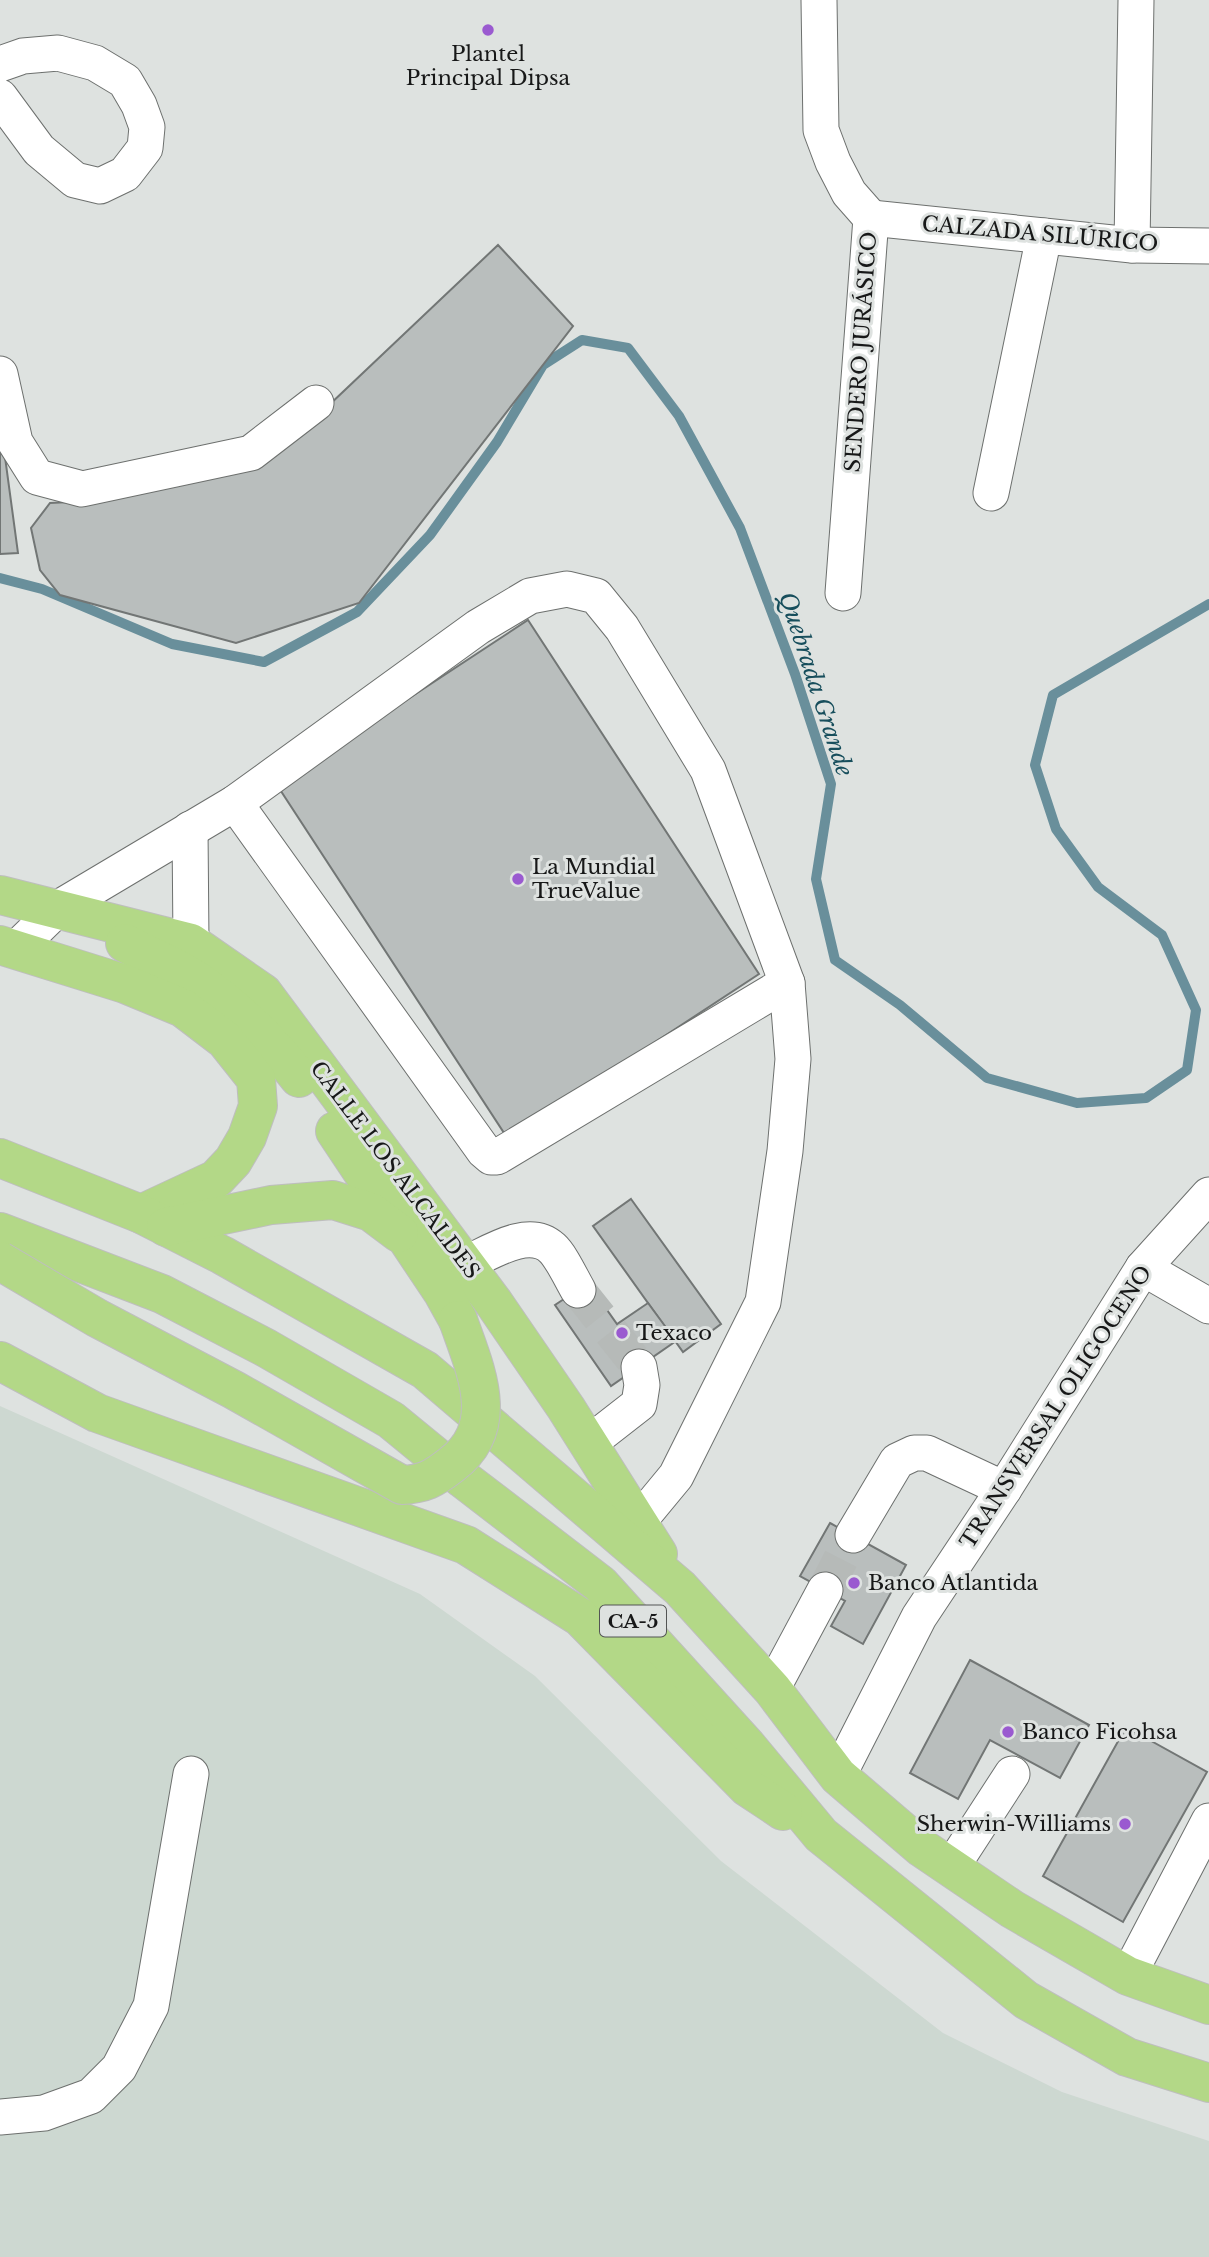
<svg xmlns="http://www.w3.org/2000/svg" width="1209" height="2257" font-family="'Libre Baskerville',serif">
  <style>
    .built { fill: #cdd8d1 }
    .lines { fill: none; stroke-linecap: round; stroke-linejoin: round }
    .stream { stroke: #698f9b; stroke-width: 10 }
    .building { fill: #b9bebd; stroke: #727675; stroke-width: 2 }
    .minor-tunnel { stroke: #b6bab8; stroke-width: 35; stroke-dasharray: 35 18; stroke-linecap: butt }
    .minor-casing { stroke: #6d706e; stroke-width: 37 }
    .major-casing { stroke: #bebebe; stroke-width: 40 }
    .minor { stroke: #fff; stroke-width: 35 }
    .major { stroke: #b3d887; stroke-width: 38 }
    .major-bridge-casing { stroke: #bebebe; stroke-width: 40; stroke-linecap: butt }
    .major-bridge { stroke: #b3d887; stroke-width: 38 }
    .poi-dot { fill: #9a5ad0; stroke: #dee2e0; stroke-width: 2.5 }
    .labels { text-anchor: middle; stroke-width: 6; stroke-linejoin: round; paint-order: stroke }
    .shield { fill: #dee2e0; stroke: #535554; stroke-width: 2 }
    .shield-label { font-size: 19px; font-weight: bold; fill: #171818 }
    .poi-label { font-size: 21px; fill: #171818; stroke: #dee2e0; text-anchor: start }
    .street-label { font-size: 21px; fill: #171818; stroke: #dee2e0 }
    .water-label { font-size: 23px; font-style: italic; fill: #174e5c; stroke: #dee2e0 }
  </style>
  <rect width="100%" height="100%" fill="#dee2e0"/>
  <polygon class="built" points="0,1406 420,1594 535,1676 721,1861 943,2033 1062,2092 1209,2141 1209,2257 0,2257"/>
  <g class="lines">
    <polyline class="stream" points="0,578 42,589 172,644 264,662 357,612 430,535 497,442 543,365 582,340 628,348 679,416 740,528 795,674 831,784 816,879 835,960 900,1005 987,1078 1077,1103 1146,1098 1187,1070 1196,1010 1162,935 1098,887 1056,829 1035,765 1053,695 1209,604"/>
  </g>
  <g class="building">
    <polygon points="498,245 573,326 359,603 236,643 60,595 40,570 31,528 50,503 70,502 290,442"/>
    <polygon points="0,420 18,553 0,554"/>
    <polygon points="528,620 759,974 508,1139 277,785"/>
    <polygon points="631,1199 721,1324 683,1352 593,1226"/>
    <polygon points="588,1283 617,1324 648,1303 676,1341 611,1386 555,1305"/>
    <polygon points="830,1523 906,1565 863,1644 831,1626 845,1601 800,1576"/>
    <polygon points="970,1660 1089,1725 1060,1778 990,1740 958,1799 910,1773"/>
    <polygon points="1126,1727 1207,1772 1123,1922 1043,1876"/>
  </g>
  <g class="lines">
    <g class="minor-tunnel">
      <polyline points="578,1290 639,1367"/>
      <polyline points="825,1590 853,1535"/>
    </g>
    <g class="minor-casing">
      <g id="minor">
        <polyline points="819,0 821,130 833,162 849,193 871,218 843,593"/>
        <polyline points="0,64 23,56 58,53 95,63 125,81 139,105 147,127 145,148 125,174 100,186 75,180 39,150 0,97"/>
        <polyline points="871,218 1132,245 1209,246"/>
        <polyline points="1132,245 1136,0"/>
        <polyline points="0,374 15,442 37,477 82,489 251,453 316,403"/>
        <polyline points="991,493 1044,236"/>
        <polyline points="235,803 484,1151 491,1157 497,1157 787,983"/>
        <polyline points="190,829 191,943"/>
        <polyline points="15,950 57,909 235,803 478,627 530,596 567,589 596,596 622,628 708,770 787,983 793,1059 785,1151 763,1302 676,1476 638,1522"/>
        <path d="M465,1264c23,-10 63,-38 87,-16 9,8 19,30 26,42"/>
        <polyline points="1143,1268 1209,1306"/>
        <polyline points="589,1443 639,1404 642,1385 639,1367"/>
        <polyline points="853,1535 897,1461 914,1453 927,1453 1004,1489"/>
        <polyline points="772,1689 825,1590"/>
        <polyline points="838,1776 919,1617 1004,1489 1143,1268 1209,1195"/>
        <polyline points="951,1868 1012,1774"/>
        <polyline points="1128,1976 1209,1821"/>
        <polyline points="0,2117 44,2113 91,2096 119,2068 151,2006 191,1774"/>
      </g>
    </g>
    <g class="major-casing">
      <g id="major">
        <polyline points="0,895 191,943 263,993 494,1303 566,1408 658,1554"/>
        <path d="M125,943c25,14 54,24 77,41 36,26 70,59 97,94"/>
        <polyline points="0,945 125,984 183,1008 225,1040 256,1079 258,1106 247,1137 233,1161 216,1179 141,1214"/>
        <polyline points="335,1131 443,1293 458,1320"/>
        <polyline points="0,1158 141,1214 222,1255 425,1370 680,1588 772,1689 838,1776 922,1848 1012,1909 1128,1976 1209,2005"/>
        <polyline points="166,1227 271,1205 333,1200 371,1212 399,1233"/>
        <polyline points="0,1232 162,1294 266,1348 391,1420 463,1479 600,1584 747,1746 821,1835 1026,2000 1127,2057 1209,2083"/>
        <polyline points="0,1361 97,1413 466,1545 580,1617 747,1787 783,1811"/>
      </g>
    </g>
    <use href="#minor" class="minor"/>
    <use href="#major" class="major"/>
    <g class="major-bridge-casing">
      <path id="major-bridge" d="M0,1261l97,57 137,72 168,95c22,-1 31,-6 49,-20 52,-39 24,-96 7,-145"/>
    </g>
    <use href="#major-bridge" class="major-bridge"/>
  </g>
  <g class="poi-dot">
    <circle cx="488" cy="30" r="7"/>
    <circle cx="518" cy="879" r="7"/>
    <circle cx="622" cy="1333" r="7"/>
    <circle cx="854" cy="1583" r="7"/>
    <circle cx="1008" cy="1732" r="7"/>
    <circle cx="1125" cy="1824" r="7"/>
  </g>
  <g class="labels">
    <rect class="shield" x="600" y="1605.5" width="66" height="31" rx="5"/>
    <g class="shield-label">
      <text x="633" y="1628">CA-5</text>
    </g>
    <g class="poi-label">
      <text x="488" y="61" text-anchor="middle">Plantel<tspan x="488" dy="24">Principal Dipsa</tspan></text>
      <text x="532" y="874">La Mundial<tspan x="532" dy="24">TrueValue</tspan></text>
      <text x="636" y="1340">Texaco</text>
      <text x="868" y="1590">Banco Atlantida</text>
      <text x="1022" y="1739">Banco Ficohsa</text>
      <text x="1111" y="1831" text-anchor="end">Sherwin-Williams</text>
    </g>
    <g class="street-label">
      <text transform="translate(1040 234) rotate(5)" y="7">CALZADA SILÚRICO</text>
      <text transform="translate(861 352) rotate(-86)" y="7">SENDERO JURÁSICO</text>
      <text transform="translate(395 1170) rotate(53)" y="7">CALLE LOS ALCALDES</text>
      <text transform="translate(1056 1407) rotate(-57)" y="7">TRANSVERSAL OLIGOCENO</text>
    </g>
    <g class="water-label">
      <text transform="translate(816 684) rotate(72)" y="8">Quebrada Grande</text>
    </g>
  </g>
</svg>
